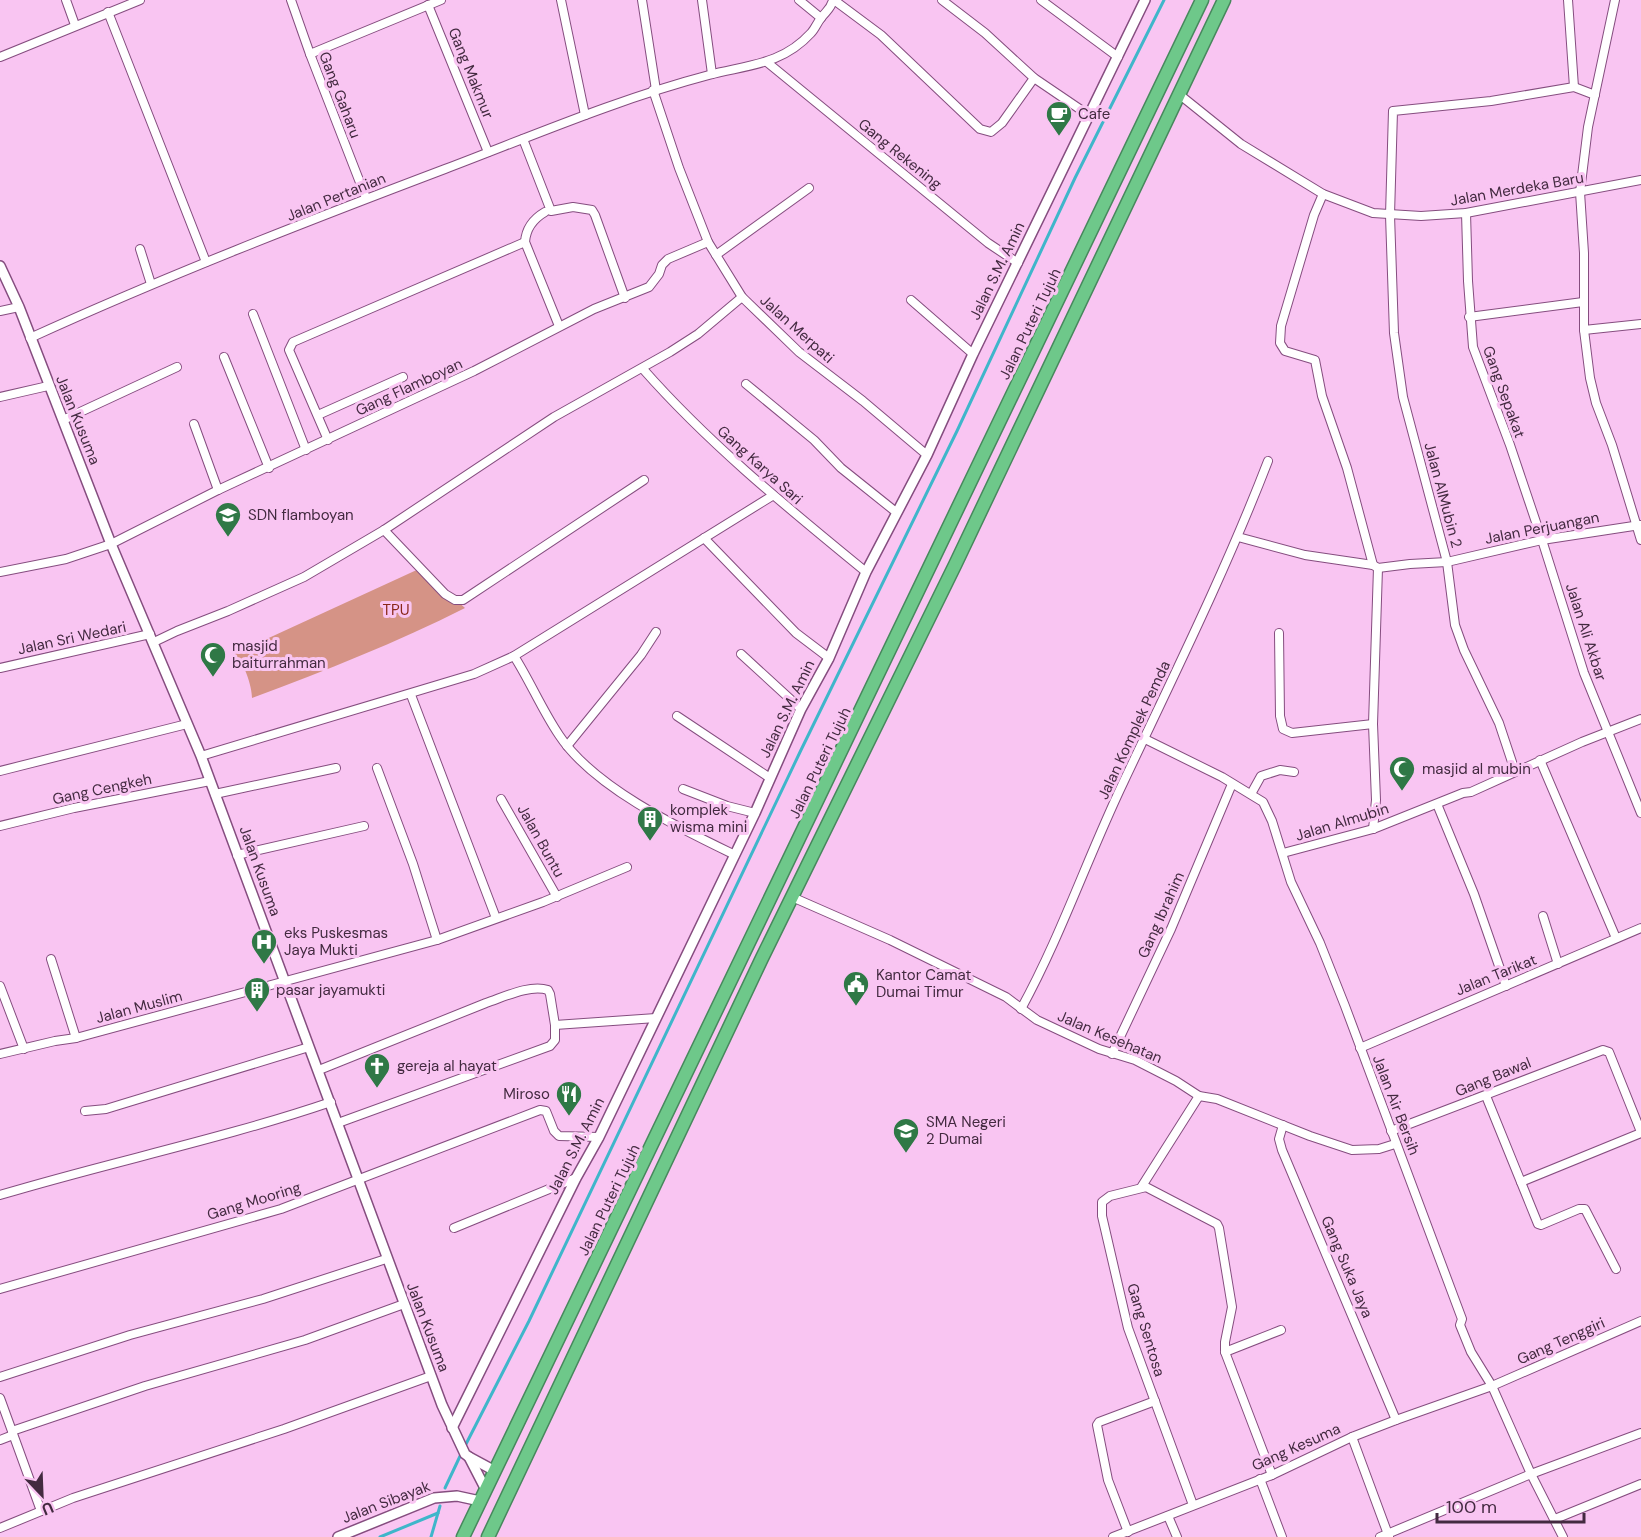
<svg xmlns="http://www.w3.org/2000/svg" width="1641" height="1537" font-family="'DM Sans',sans-serif">
  <style>
    .green { fill: #d59386 }
    .lines { fill: none; stroke-linecap: round; stroke-linejoin: round }
    .stream { stroke: #3fb6ca; stroke-width: 3 }
    .minor-casing { stroke: #854d7f; stroke-width: 10 }
    .tertiary-casing { stroke: #854d7f; stroke-width: 12 }
    .trunk-casing { stroke: #47885d; stroke-width: 15 }
    .minor { stroke: #fff; stroke-width: 8 }
    .tertiary { stroke: #fff; stroke-width: 9 }
    .trunk { stroke: #6ec88a; stroke-width: 12 }
    .labels { text-anchor: middle; stroke-width: 6; stroke-linejoin: round; paint-order: stroke }
    .street-label { font-size: 15px; fill: #432a40; stroke: #f9c5f2 }
    .poi-label { font-size: 15px; fill: #432a40; stroke: #f9c5f2; text-anchor: start }
    .park-label { font-size: 15px; fill: #892618; stroke: #f9c5f2 }
  </style>
  <rect width="100%" height="100%" fill="#f9c5f2"/>
  <path class="green" d="M421,568l44,40c-69,35 -141,63 -213,90 0,-12 -8,-37 -18,-44z"/>
  <g class="lines">
    <g class="stream">
      <polyline points="465,1446 529,1321 801,750 957,431 1075,178 1164,0"/>
      <polyline points="445,1488 462,1452"/>
      <polyline points="380,1537 438,1513"/>
      <polyline points="431,1537 440,1506"/>
    </g>
    <g class="minor-casing">
      <g id="minor">
        <polyline points="66,0 75,25"/>
        <polyline points="291,0 310,54 366,198"/>
        <polyline points="561,0 585,115"/>
        <polyline points="642,0 656,90"/>
        <polyline points="702,0 712,74"/>
        <polyline points="799,0 821,18"/>
        <polyline points="834,0 881,35 980,129 991,132 1002,123 1034,78"/>
        <polyline points="942,0 985,33 1034,78 1090,116"/>
        <polyline points="1041,0 1118,57"/>
        <polyline points="1568,0 1574,87"/>
        <polyline points="1615,0 1588,127 1580,192 1584,253 1584,330 1590,378 1596,403 1612,445 1641,540"/>
        <polyline points="428,5 488,152"/>
        <polyline points="108,12 206,262"/>
        <polyline points="310,54 441,0"/>
        <polyline points="0,57 140,0"/>
        <polyline points="768,63 988,243 1018,263"/>
        <polyline points="653,90 679,168 708,242 742,297 799,352 863,401 927,455"/>
        <polyline points="1180,95 1241,144 1323,194 1373,213 1421,216 1466,213 1641,180"/>
        <polyline points="523,139 551,211 573,207 592,210 595,215 625,298"/>
        <polyline points="1323,194 1314,215 1281,326 1280,343 1285,351 1315,360 1322,396 1347,468 1373,565"/>
        <path d="M545,212c-12,7 -19,16 -20,30l34,84"/>
        <polyline points="1466,213 1468,281 1473,347 1510,445 1542,540 1584,673 1641,813"/>
        <polyline points="140,249 151,284"/>
        <polyline points="716,255 809,188"/>
        <polyline points="911,300 973,354"/>
        <polyline points="0,311 19,307"/>
        <polyline points="253,314 306,450"/>
        <polyline points="1469,317 1583,302"/>
        <polyline points="1584,330 1641,324"/>
        <path d="M30,338c136,-62 275,-116 415,-169 87,-33 173,-70 264,-94 38,-10 73,-10 102,-42 4,-4 6,-10 10,-15 5,-7 10,-9 12,-18"/>
        <polyline points="224,357 269,468"/>
        <path d="M643,369c67,76 145,139 223,203"/>
        <polyline points="746,384 814,440 841,468 896,512"/>
        <polyline points="0,397 48,386"/>
        <polyline points="318,415 403,377"/>
        <polyline points="63,420 177,367"/>
        <polyline points="194,424 218,490"/>
        <polyline points="328,440 289,350 293,342 525,242"/>
        <polyline points="384,530 445,594 455,600 463,600 644,480"/>
        <polyline points="1238,537 1305,555 1373,565 1378,568 1410,564 1447,562 1542,540 1640,525"/>
        <polyline points="704,538 796,633 829,658"/>
        <polyline points="0,572 66,559 111,544 218,490 474,371 594,309 649,287 659,274 662,265 668,259 708,242"/>
        <polyline points="1279,633 1280,716 1283,729 1292,733 1373,724"/>
        <polyline points="154,642 177,631 228,611 304,577 384,530 554,417 670,352 698,334 742,297"/>
        <polyline points="741,654 801,709"/>
        <path d="M514,656c16,25 28,54 45,79 34,52 120,93 176,120"/>
        <polyline points="0,668 150,634"/>
        <polyline points="411,695 496,918"/>
        <polyline points="677,716 770,778"/>
        <polyline points="1145,739 1222,777 1263,802 1272,821 1291,882 1320,943 1345,1006 1462,1319 1460,1325 1471,1352 1492,1386 1531,1474 1563,1537"/>
        <polyline points="567,746 641,655 656,632"/>
        <polyline points="201,756 474,674 514,656 772,496"/>
        <polyline points="1540,760 1616,938"/>
        <polyline points="377,768 413,864 437,940"/>
        <polyline points="0,771 187,724"/>
        <polyline points="1515,771 1499,723 1464,650 1455,625 1447,562 1403,397 1394,333 1390,215 1393,111 1491,101 1574,87 1595,95"/>
        <polyline points="683,789 727,806 755,813"/>
        <polyline points="215,794 336,768"/>
        <polyline points="1251,794 1261,776 1280,770 1294,772"/>
        <polyline points="501,799 557,897"/>
        <polyline points="1437,804 1474,894 1506,986"/>
        <polyline points="0,826 74,808 210,781"/>
        <polyline points="1373,829 1376,800 1373,724 1378,568"/>
        <polyline points="1283,853 1373,829 1463,793 1471,792 1582,742 1641,719"/>
        <polyline points="237,855 364,826"/>
        <polyline points="792,897 890,940 1006,997 1037,1020 1099,1049 1135,1060 1176,1081 1199,1096 1217,1099 1310,1136 1352,1150 1379,1149 1395,1144"/>
        <polyline points="1543,916 1558,964"/>
        <polyline points="51,959 76,1038"/>
        <polyline points="0,986 24,1049"/>
        <path d="M1021,1009c40,-73 67,-153 103,-228 50,-106 102,-211 144,-320"/>
        <polyline points="1360,1048 1641,928"/>
        <polyline points="0,1054 55,1041 76,1038 437,940 543,902 627,867"/>
        <polyline points="1112,1054 1171,929 1232,784"/>
        <path d="M319,1070l167,-67c18,-6 44,-19 62,-13l2,4 5,31 101,-7"/>
        <polyline points="1486,1096 1538,1224 1541,1225 1579,1209 1585,1209 1616,1269"/>
        <polyline points="85,1111 106,1109 309,1047"/>
        <polyline points="338,1123 550,1046 555,1040 555,1025"/>
        <polyline points="1283,1125 1279,1139 1282,1150 1396,1420"/>
        <polyline points="1391,1131 1603,1050 1609,1052 1641,1132"/>
        <polyline points="1521,1182 1641,1133"/>
        <polyline points="1142,1186 1199,1096"/>
        <path d="M0,1195c110,-33 222,-56 331,-93"/>
        <polyline points="454,1228 576,1178"/>
        <polyline points="0,1289 281,1209 540,1110 546,1111 554,1131 559,1136 599,1137"/>
        <polyline points="1225,1352 1281,1330"/>
        <polyline points="0,1377 130,1335 263,1299 386,1259"/>
        <polyline points="0,1398 41,1511"/>
        <polyline points="12,1431 145,1386 305,1340 404,1304"/>
        <polyline points="1352,1437 1389,1537"/>
        <polyline points="0,1440 13,1435"/>
        <polyline points="1260,1479 1282,1537"/>
        <polyline points="1193,1505 1128,1328 1102,1216 1102,1202 1110,1196 1146,1187 1217,1224 1219,1228 1232,1307 1225,1342 1225,1352 1272,1475"/>
        <polyline points="1168,1516 1177,1537"/>
        <polyline points="1555,1519 1641,1484"/>
        <polyline points="0,1528 73,1498 284,1429 431,1376"/>
        <polyline points="1128,1532 1108,1480 1097,1425 1099,1422 1155,1401"/>
        <polyline points="1113,1537 1272,1475 1352,1437 1396,1420 1492,1386 1641,1321"/>
        <polyline points="1380,1537 1531,1474 1641,1433"/>
      </g>
    </g>
    <g class="tertiary-casing">
      <g id="tertiary">
        <polyline points="0,266 19,307 111,544 201,756 442,1405 465,1454 469,1457 485,1488"/>
        <polyline points="452,1428 576,1178 599,1137 755,813 801,709 829,658 866,572 927,455 973,354 1145,0"/>
        <polyline points="469,1457 495,1471"/>
        <polyline points="338,1537 434,1498 457,1496 480,1501"/>
      </g>
    </g>
    <g class="trunk-casing">
      <g id="trunk">
        <polyline points="463,1537 1202,0"/>
        <polyline points="488,1537 762,958 955,565 1224,0"/>
      </g>
    </g>
    <use href="#minor" class="minor"/>
    <use href="#tertiary" class="tertiary"/>
    <use href="#trunk" class="trunk"/>
  </g>
  <defs>
    <g id="cafe-pin" transform="scale(1.35)"><path d="M0 17L-7.5 6A9.5 9.5 0 1 1 7.5 6Z" fill="#2f7846" stroke="#f9c5f2"/><path d="M-5.5-4.5H6V0H3Q3 3.5 0 3.5H-2.5Q-5.5 3.5-5.5 0ZM3-3.2v2h1.7v-2ZM-6 4.5H4V6H-6Z" fill="#fff"/></g>
    <g id="school-pin" transform="scale(1.35)"><path d="M0 17L-7.5 6A9.5 9.5 0 1 1 7.5 6Z" fill="#2f7846" stroke="#f9c5f2"/><path d="M0-5L7-2L0 1L-7-2ZM-4 1L0 2.5L4 1V4Q0 6-4 4Z" fill="#fff"/></g>
    <g id="mosque-pin" transform="scale(1.35)"><path d="M0 17L-7.5 6A9.5 9.5 0 1 1 7.5 6Z" fill="#2f7846" stroke="#f9c5f2"/><path d="M3.5-4.9A6 6 0 1 0 3.5 4.9A5 5 0 1 1 3.5-4.9Z" fill="#fff"/></g>
    <g id="building-pin" transform="scale(1.35)"><path d="M0 17L-7.5 6A9.5 9.5 0 1 1 7.5 6Z" fill="#2f7846" stroke="#f9c5f2"/><path d="M-4-6H4V6H1V3H-1V6H-4ZM-2.5-4.3h1.7v1.8h-1.7ZM.8-4.3h1.7v1.8H.8ZM-2.5-1h1.7V.8h-1.7ZM.8-1h1.7V.8H.8Z" fill="#fff"/></g>
    <g id="hospital-pin" transform="scale(1.35)"><path d="M0 17L-7.5 6A9.5 9.5 0 1 1 7.5 6Z" fill="#2f7846" stroke="#f9c5f2"/><path d="M-5-5h3v3.5h4V-5h3V5h-3V1.5h-4V5h-3Z" fill="#fff"/></g>
    <g id="civic-pin" transform="scale(1.35)"><path d="M0 17L-7.5 6A9.5 9.5 0 1 1 7.5 6Z" fill="#2f7846" stroke="#f9c5f2"/><path d="M-.6-6.5H3V-4.5H.6V-3L4-1V1h2V6H-6V1h2V-1L-.6-3ZM-1.2 2.5V6h2.4V2.5Z" fill="#fff"/></g>
    <g id="church-pin" transform="scale(1.35)"><path d="M0 17L-7.5 6A9.5 9.5 0 1 1 7.5 6Z" fill="#2f7846" stroke="#f9c5f2"/><path d="M-1.2-6h2.4v3.5h3.3v2.4h-3.3V6h-2.4V-.1h-3.3v-2.4h3.3Z" fill="#fff"/></g>
    <g id="restaurant-pin" transform="scale(1.35)"><path d="M0 17L-7.5 6A9.5 9.5 0 1 1 7.5 6Z" fill="#2f7846" stroke="#f9c5f2"/><path d="M-5-6h1v4h1v-4h1v4h1v-4h1v5L-1.5 .5V6h-2V.5L-5-1ZM5-6V6H3V1.5H1.5Q1.5-4 5-6Z" fill="#fff"/></g>
  </defs>
  <g fill-rule="evenodd">
    <use href="#cafe-pin" x="1059" y="114"/>
    <use href="#school-pin" x="228" y="515"/>
    <use href="#mosque-pin" x="213" y="655"/>
    <use href="#mosque-pin" x="1402" y="769"/>
    <use href="#building-pin" x="650" y="819"/>
    <use href="#hospital-pin" x="264" y="942"/>
    <use href="#civic-pin" x="856" y="984"/>
    <use href="#building-pin" x="257" y="990"/>
    <use href="#church-pin" x="377" y="1066"/>
    <use href="#restaurant-pin" x="569" y="1094"/>
    <use href="#school-pin" x="906" y="1131"/>
  </g>
  <g class="labels">
    <g class="street-label">
      <text transform="translate(471 73) rotate(68)" y="5">Gang Makmur</text>
      <text transform="translate(340 95) rotate(69)" y="5">Gang Gaharu</text>
      <text transform="translate(900 154) rotate(39)" y="5">Gang Rekening</text>
      <text transform="translate(1517 189) rotate(-10)" y="5">Jalan Merdeka Baru</text>
      <text transform="translate(336 197) rotate(-22)" y="5">Jalan Pertanian</text>
      <text transform="translate(997 271) rotate(-64)" y="5">Jalan S.M. Amin</text>
      <text transform="translate(1030 324) rotate(-64)" y="5">Jalan Puteri Tujuh</text>
      <text transform="translate(797 329) rotate(42)" y="5">Jalan Merpati</text>
      <text transform="translate(409 387) rotate(-25)" y="5">Gang Flamboyan</text>
      <text transform="translate(1504 392) rotate(70)" y="5">Gang Sepakat</text>
      <text transform="translate(78 420) rotate(68)" y="5">Jalan Kusuma</text>
      <text transform="translate(760 465) rotate(42)" y="5">Gang Karya Sari</text>
      <text transform="translate(1443 495) rotate(75)" y="5">Jalan AlMubin 2</text>
      <text transform="translate(1542 528) rotate(-11)" y="5">Jalan Perjuangan</text>
      <text transform="translate(1586 632) rotate(72)" y="5">Jalan Ali Akbar</text>
      <text transform="translate(72 638) rotate(-12)" y="5">Jalan Sri Wedari</text>
      <text transform="translate(787 709) rotate(-64)" y="5">Jalan S.M. Amin</text>
      <text transform="translate(1134 730) rotate(-65)" y="5">Jalan Komplek Pemda</text>
      <text transform="translate(820 763) rotate(-64)" y="5">Jalan Puteri Tujuh</text>
      <text transform="translate(102 789) rotate(-12)" y="5">Gang Cengkeh</text>
      <text transform="translate(1342 822) rotate(-17)" y="5">Jalan Almubin</text>
      <text transform="translate(541 841) rotate(61)" y="5">Jalan Buntu</text>
      <text transform="translate(260 871) rotate(70)" y="5">Jalan Kusuma</text>
      <text transform="translate(1161 915) rotate(-66)" y="5">Gang Ibrahim</text>
      <text transform="translate(1496 975) rotate(-22)" y="5">Jalan Tarikat</text>
      <text transform="translate(139 1007) rotate(-15)" y="5">Jalan Muslim</text>
      <text transform="translate(1110 1037) rotate(23)" y="5">Jalan Kesehatan</text>
      <text transform="translate(1493 1077) rotate(-22)" y="5">Gang Bawal</text>
      <text transform="translate(1396 1105) rotate(69)" y="5">Jalan Air Bersih</text>
      <text transform="translate(576 1146) rotate(-63)" y="5">Jalan S.M. Amin</text>
      <text transform="translate(609 1200) rotate(-64)" y="5">Jalan Puteri Tujuh</text>
      <text transform="translate(254 1201) rotate(-17)" y="5">Gang Mooring</text>
      <text transform="translate(1347 1267) rotate(67)" y="5">Gang Suka Jaya</text>
      <text transform="translate(428 1327) rotate(69)" y="5">Jalan Kusuma</text>
      <text transform="translate(1146 1330) rotate(73)" y="5">Gang Sentosa</text>
      <text transform="translate(1561 1341) rotate(-24)" y="5">Gang Tenggiri</text>
      <text transform="translate(1296 1447) rotate(-24)" y="5">Gang Kesuma</text>
      <text transform="translate(386 1502) rotate(-21)" y="5">Jalan Sibayak</text>
    </g>
    <g class="poi-label">
      <text x="1078" y="119">Cafe</text>
      <text x="248" y="520">SDN flamboyan</text>
      <text x="232" y="651">masjid<tspan x="232" dy="17">baiturrahman</tspan></text>
      <text x="1422" y="774">masjid al mubin</text>
      <text x="670" y="815">komplek<tspan x="670" dy="17">wisma mini</tspan></text>
      <text x="284" y="938">eks Puskesmas<tspan x="284" dy="17">Jaya Mukti</tspan></text>
      <text x="876" y="980">Kantor Camat<tspan x="876" dy="17">Dumai Timur</tspan></text>
      <text x="276" y="995">pasar jayamukti</text>
      <text x="397" y="1071">gereja al hayat</text>
      <text x="550" y="1099" text-anchor="end">Miroso</text>
      <text x="926" y="1127">SMA Negeri<tspan x="926" dy="17">2 Dumai</tspan></text>
    </g>
    <g class="park-label">
      <text x="396" y="615">TPU</text>
    </g>
  </g>
  <g transform="translate(42 1495) rotate(157)" stroke="#f9c5f2" stroke-width="4.5" paint-order="stroke">
  <path d="M0-4.5L10 22L0 15L-10 22Z" fill="#432a40"/>
  <text y="-9" font-size="16" font-weight="bold" text-anchor="middle" fill="#432a40">U</text>
  </g>
  <path d="M1437 1513v9h147v-9" fill="none" stroke="#432a40" stroke-width="3"/>
  <text x="1446" y="1513" font-size="18" fill="#432a40" stroke="#f9c5f2" stroke-width="4.5" paint-order="stroke">100 m</text>
</svg>
